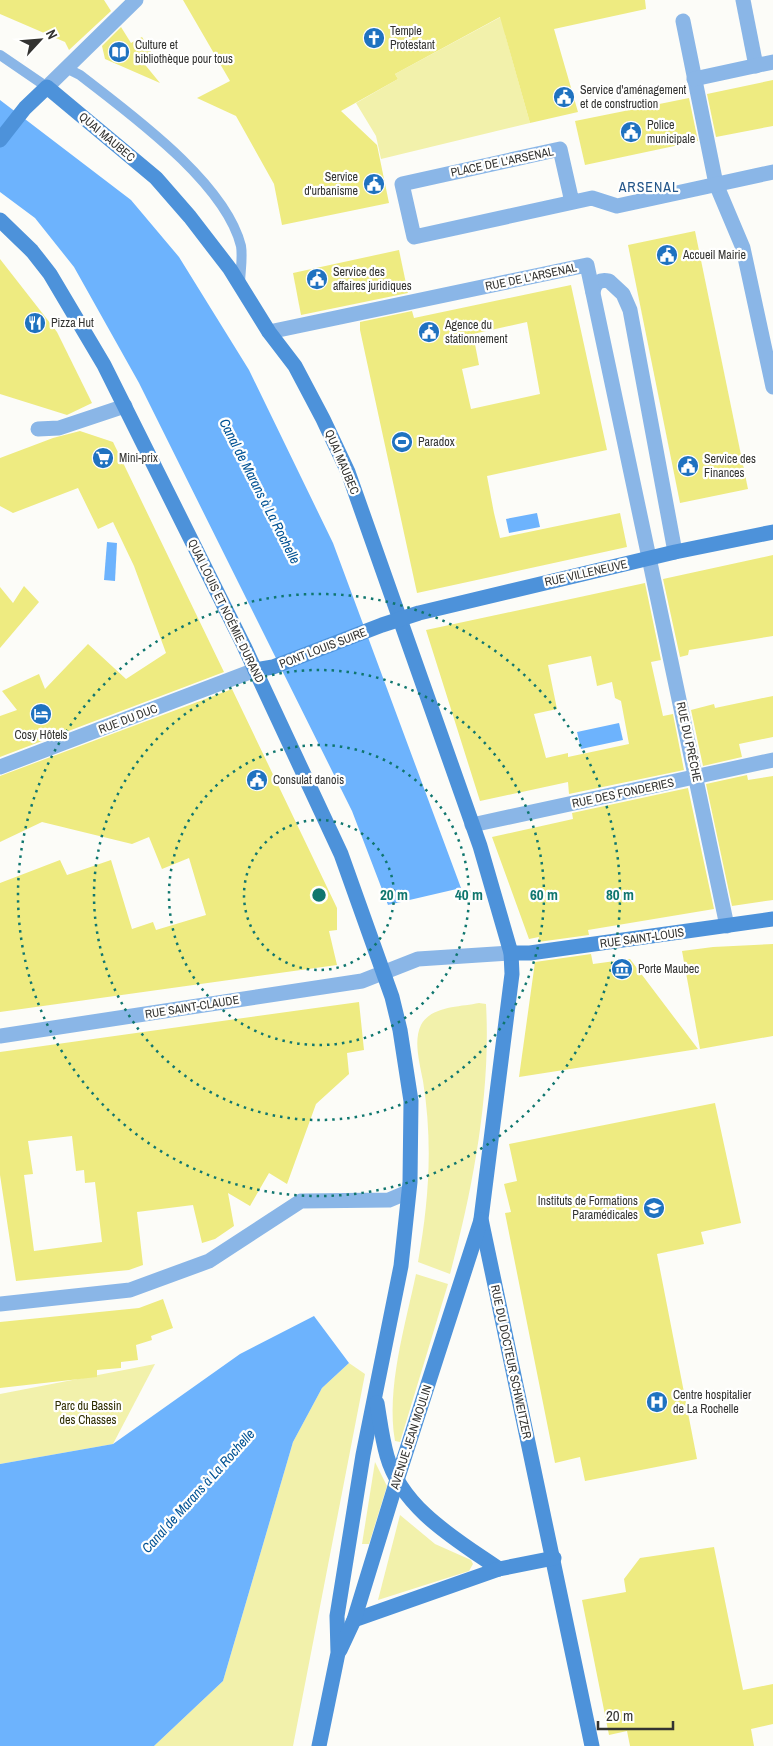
<svg xmlns="http://www.w3.org/2000/svg" width="773" height="1746" font-family="'Archivo Narrow',sans-serif">
  <style>
    .green { fill: #f2f1ab }
    .water { fill: #6db3fd }
    .building { fill: #eeeb81; fill-rule: evenodd }
    .lines { fill: none; stroke-linecap: round; stroke-linejoin: round }
    .lane { stroke: #8ab6e7; stroke-width: 10 }
    .street { stroke: #8ab6e7; stroke-width: 15 }
    .secondary { stroke: #4d92da; stroke-width: 15 }
    .ring { fill: none; stroke: #0f766e; stroke-width: 2.5; stroke-dasharray: 2.5 5 }
    .labels { text-anchor: middle; stroke-width: 4.5; stroke-linejoin: round; paint-order: stroke }
    .poi-label { font-size: 12px; fill: #333331; stroke: #fffffe; text-anchor: start }
    .street-label { font-size: 12px; fill: #333331; stroke: #fffffe }
    .park-label { font-size: 12px; fill: #2e2c00; stroke: #fffffe }
    .neighbourhood-label { font-size: 14px; letter-spacing: 1px; fill: #24568a; stroke: #fffffe }
    .water-label { font-size: 14px; font-style: italic; fill: #015294; stroke: #fffffe }
    .centre { fill: #0f766e; stroke: #fffffe; stroke-width: 2.5 }
    .ring-label { font-size: 15px; text-anchor: middle; font-weight: bold; fill: #0f766e; stroke: #fffffe; stroke-width: 4.5; stroke-linejoin: round; paint-order: stroke }
  </style>
  <rect width="100%" height="100%" fill="#fcfcf8"/>
  <g class="green">
    <polygon points="523,5 505,34 530,123 381,159 376,136 356,103 398,79 395,74"/>
    <path d="M479,1003l7,1c5,90 -13,184 -36,270l-32,-12c11,-61 15,-119 5,-181 -3,-17 -10,-40 -2,-56 10,-19 39,-18 58,-22z"/>
    <path d="M416,1274l32,10 -48,158 -5,-1c-9,-53 10,-114 21,-167z"/>
    <polygon points="349,1363 365,1374 293,1746 154,1746 223,1681 293,1442 322,1388"/>
    <polygon points="155,1364 113,1444 0,1464 0,1394"/>
    <polygon points="375,1462 387,1486 369,1544 362,1544"/>
    <polygon points="400,1515 435,1544 471,1560 473,1564 469,1571 378,1600"/>
  </g>
  <g class="water">
    <polygon points="0,100 131,200 179,257 249,370 333,543 461,888 388,905 352,811 139,383 74,267 35,218 0,192"/>
    <polygon points="537,513 540,527 509,533 506,519"/>
    <polygon points="107,542 117,543 115,581 104,580"/>
    <polygon points="619,723 623,740 581,749 577,732"/>
    <polygon points="314,1316 349,1363 322,1388 293,1442 223,1681 154,1746 0,1746 0,1464 113,1444 240,1354"/>
  </g>
  <g class="building">
    <polygon points="0,0 104,0 111,11 69,50 65,42 0,14"/>
    <polygon points="183,0 645,0 646,9 554,29 578,112 530,123 500,17 395,74 398,79 341,111 377,145 389,203 282,225 274,184 236,116 197,98 230,81"/>
    <polygon points="121,27 131,43 142,37 153,55 142,61 160,83 105,59 102,46"/>
    <polygon points="773,80 773,126 716,137 707,94"/>
    <polygon points="689,98 698,141 585,165 575,121"/>
    <polygon points="695,231 748,489 680,503 628,245"/>
    <polygon points="399,250 408,293 301,315 293,273"/>
    <polygon points="0,259 57,332 92,403 67,415 0,394"/>
    <path d="M571,285l36,165 -120,26 7,37 6,25 120,-25 7,34 -210,46 -57,-263v-8l52,-11 2,7zM527,322l13,72 -69,15 -9,-40 17,-4 -6,-31z"/>
    <polygon points="80,431 113,442 224,672 0,757 0,716 17,710 2,691 39,674 45,689 88,644 126,679 166,653 134,566 113,522 98,529 78,488 13,513 0,506 0,458 53,438"/>
    <polygon points="773,555 773,636 689,650 688,655 680,657 663,579"/>
    <path d="M645,583l16,77 -10,2 12,54 10,-2 11,56 -115,24 -1,-12 -88,19 -54,-171zM591,656l6,30 15,-4 3,16 6,3 8,43 -61,13v-4l-22,5 -12,-44 23,-5 -9,-44z"/>
    <polygon points="24,586 39,602 0,648 0,587 13,603"/>
    <polygon points="232,689 337,908 337,930 329,931 337,965 0,1012 0,883 60,860 67,875 111,860 132,929 153,922 156,930 206,915 189,858 162,869 149,837 132,844 42,822 0,842 0,776"/>
    <polygon points="773,696 773,737 739,744 742,757 703,766 691,710 714,704 715,708"/>
    <polygon points="747,775 748,780 773,776 773,900 732,906 706,784"/>
    <polygon points="688,788 714,909 588,930 589,935 538,942 539,937 529,939 492,837 573,819 572,813"/>
    <polygon points="773,944 773,1036 700,1049 682,951 713,947"/>
    <polygon points="591,954 593,964 630,959 698,1049 519,1077 535,962"/>
    <path d="M359,1002l5,48 -17,3 2,21 -33,30 -29,80 -18,-11 -19,33 -22,-13 6,33 -19,13 -13,4 -9,-38 -56,7 6,53 -14,5 -113,11 -16,-106v-123zM72,1136l4,35 8,-1 1,13 10,-1 7,60 -68,9 -10,-76 9,-1 -5,-33z"/>
    <polygon points="715,1103 741,1223 701,1232 704,1244 657,1254 697,1459 585,1481 580,1457 555,1463 505,1213 511,1212 504,1184 517,1181 509,1144"/>
    <polygon points="163,1299 173,1328 151,1336 152,1340 136,1345 138,1360 121,1362 121,1368 97,1370 97,1377 0,1388 0,1322 139,1308"/>
    <polygon points="714,1547 743,1690 773,1684 773,1724 751,1729 754,1746 630,1746 627,1731 609,1735 582,1600 626,1592 624,1579 640,1558"/>
  </g>
  <g class="lines">
    <g class="lane">
      <polyline points="0,55 47,87"/>
      <path d="M66,68l14,7c50,39 145,107 161,171 2,12 -1,27 -1,39"/>
    </g>
    <g class="street">
      <polyline points="743,0 756,66"/>
      <polyline points="683,21 716,184 743,248 773,387"/>
      <polyline points="694,79 773,62"/>
      <polyline points="47,87 136,0"/>
      <polyline points="572,202 560,149 402,184 414,237 592,198 617,206 773,172"/>
      <path d="M593,292c2,-10 7,-13 16,-11l14,13 7,16 45,242"/>
      <polyline points="269,332 587,265 727,926"/>
      <polyline points="38,429 59,428 125,406"/>
      <polyline points="0,767 255,670"/>
      <polyline points="472,825 773,760"/>
      <polyline points="0,1036 362,981 418,959 511,953"/>
      <polyline points="0,1304 130,1290 209,1261 301,1201 389,1200 408,1192"/>
    </g>
    <g class="secondary">
      <polyline points="0,140 25,108 47,87 156,178 190,217 230,269 269,332 295,366 323,419 348,472 480,846 511,953 512,974 481,1219 592,1746"/>
      <polyline points="0,220 32,251 50,274 104,365 244,646 341,854 392,997 400,1030 411,1101 410,1182 401,1266 363,1455 337,1616 338,1653 319,1746"/>
      <polyline points="255,670 273,667 382,625 419,613 675,552 773,532"/>
      <polyline points="511,953 530,953 773,919"/>
      <path d="M377,1403c3,18 5,36 10,53 15,53 70,84 112,113"/>
      <polyline points="354,1620 499,1569 554,1558"/>
      <polyline points="340,1650 354,1620 397,1480 481,1220"/>
    </g>
  </g>
  <g class="ring">
    <circle cx="319" cy="895" r="75"/>
    <circle cx="319" cy="895" r="150"/>
    <circle cx="319" cy="895" r="225"/>
    <circle cx="319" cy="895" r="301"/>
  </g>
  <defs>
    <g id="church-disc" transform="scale(1.125)"><circle r="9.5" fill="#1f72c0" stroke="#fffffe"/><path d="M-1.2-6h2.4v3.5h3.3v2.4h-3.3V6h-2.4V-.1h-3.3v-2.4h3.3Z" fill="#fff"/></g>
    <g id="library-disc" transform="scale(1.125)"><circle r="9.5" fill="#1f72c0" stroke="#fffffe"/><path d="M-6-4Q-3-5.5-.7-3.5V5Q-3 3-6 4ZM6-4Q3-5.5 .7-3.5V5Q3 3 6 4Z" fill="#fff"/></g>
    <g id="civic-disc" transform="scale(1.125)"><circle r="9.5" fill="#1f72c0" stroke="#fffffe"/><path d="M-.6-6.5H3V-4.5H.6V-3L4-1V1h2V6H-6V1h2V-1L-.6-3ZM-1.2 2.5V6h2.4V2.5Z" fill="#fff"/></g>
    <g id="restaurant-disc" transform="scale(1.125)"><circle r="9.5" fill="#1f72c0" stroke="#fffffe"/><path d="M-5-6h1v4h1v-4h1v4h1v-4h1v5L-1.5 .5V6h-2V.5L-5-1ZM5-6V6H3V1.5H1.5Q1.5-4 5-6Z" fill="#fff"/></g>
    <g id="stadium-disc" transform="scale(1.125)"><circle r="9.5" fill="#1f72c0" stroke="#fffffe"/><path d="M0-5a6.5 5 0 1 0 0 10a6.5 5 0 1 0 0-10ZM-3.5-1.8h7v3.6h-7Z" fill="#fff"/></g>
    <g id="supermarket-disc" transform="scale(1.125)"><circle r="9.5" fill="#1f72c0" stroke="#fffffe"/><path d="M-6-5.5h2.5l.6 2H6L4.5 2H-2.5L-4.4-4H-6ZM-1.5 3.2a1.3 1.3 0 1 0 .1 0ZM3 3.2a1.3 1.3 0 1 0 .1 0Z" fill="#fff"/></g>
    <g id="hotel-disc" transform="scale(1.125)"><circle r="9.5" fill="#1f72c0" stroke="#fffffe"/><path d="M-6-4.5h1.5V1H6V5H4.5V3h-9V5H-6ZM-4 0a1.8 1.8 0 1 1 3.6 0ZM.5 0V-2.5h3Q6-2.5 6 0Z" fill="#fff"/></g>
    <g id="museum-disc" transform="scale(1.125)"><circle r="9.5" fill="#1f72c0" stroke="#fffffe"/><path d="M0-6L6-3V-2H-6V-3ZM-5-1h2V3h-2ZM-1-1h2V3h-2ZM3-1h2V3H3ZM-6 4H6V6H-6Z" fill="#fff"/></g>
    <g id="school-disc" transform="scale(1.125)"><circle r="9.5" fill="#1f72c0" stroke="#fffffe"/><path d="M0-5L7-2L0 1L-7-2ZM-4 1L0 2.5L4 1V4Q0 6-4 4Z" fill="#fff"/></g>
    <g id="hospital-disc" transform="scale(1.125)"><circle r="9.5" fill="#1f72c0" stroke="#fffffe"/><path d="M-5-5h3v3.5h4V-5h3V5h-3V1.5h-4V5h-3Z" fill="#fff"/></g>
  </defs>
  <g fill-rule="evenodd">
    <use href="#church-disc" x="374" y="38"/>
    <use href="#library-disc" x="119" y="52"/>
    <use href="#civic-disc" x="564" y="97"/>
    <use href="#civic-disc" x="631" y="132"/>
    <use href="#civic-disc" x="374" y="184"/>
    <use href="#civic-disc" x="667" y="255"/>
    <use href="#civic-disc" x="317" y="279"/>
    <use href="#restaurant-disc" x="35" y="323"/>
    <use href="#civic-disc" x="429" y="332"/>
    <use href="#stadium-disc" x="402" y="442"/>
    <use href="#supermarket-disc" x="103" y="458"/>
    <use href="#civic-disc" x="688" y="466"/>
    <use href="#hotel-disc" x="41" y="714"/>
    <use href="#civic-disc" x="257" y="780"/>
    <use href="#museum-disc" x="622" y="969"/>
    <use href="#school-disc" x="654" y="1208"/>
    <use href="#hospital-disc" x="657" y="1402"/>
  </g>
  <g class="labels">
    <g class="poi-label">
      <text x="390" y="35">Temple<tspan x="390" dy="14">Protestant</tspan></text>
      <text x="135" y="49">Culture et<tspan x="135" dy="14">bibliothèque pour tous</tspan></text>
      <text x="580" y="94">Service d'aménagement<tspan x="580" dy="14">et de construction</tspan></text>
      <text x="647" y="129">Police<tspan x="647" dy="14">municipale</tspan></text>
      <text x="358" y="181" text-anchor="end">Service<tspan x="358" dy="14">d'urbanisme</tspan></text>
      <text x="683" y="259">Accueil Mairie</text>
      <text x="333" y="276">Service des<tspan x="333" dy="14">affaires juridiques</tspan></text>
      <text x="51" y="327">Pizza Hut</text>
      <text x="445" y="329">Agence du<tspan x="445" dy="14">stationnement</tspan></text>
      <text x="418" y="446">Paradox</text>
      <text x="119" y="462">Mini-prix</text>
      <text x="704" y="463">Service des<tspan x="704" dy="14">Finances</tspan></text>
      <text x="41" y="739" text-anchor="middle">Cosy Hôtels</text>
      <text x="273" y="784">Consulat danois</text>
      <text x="638" y="973">Porte Maubec</text>
      <text x="638" y="1205" text-anchor="end">Instituts de Formations<tspan x="638" dy="14">Paramédicales</tspan></text>
      <text x="673" y="1399">Centre hospitalier<tspan x="673" dy="14">de La Rochelle</tspan></text>
    </g>
    <g class="street-label">
      <text transform="translate(107 137) rotate(40)" y="4">QUAI MAUBEC</text>
      <text transform="translate(502 162) rotate(-12)" y="4">PLACE DE L'ARSENAL</text>
      <text transform="translate(531 277) rotate(-12)" y="4">RUE DE L'ARSENAL</text>
      <text transform="translate(342 462) rotate(67)" y="4">QUAI MAUBEC</text>
      <text transform="translate(586 573) rotate(-13)" y="4">RUE VILLENEUVE</text>
      <text transform="translate(226 611) rotate(64)" y="4">QUAI LOUIS ET NOÉMIE DURAND</text>
      <text transform="translate(323 648) rotate(-21)" y="4">PONT LOUIS SUIRE</text>
      <text transform="translate(128 719) rotate(-21)" y="4">RUE DU DUC</text>
      <text transform="translate(689 742) rotate(78)" y="4">RUE DU PRÊCHE</text>
      <text transform="translate(623 793) rotate(-12)" y="4">RUE DES FONDERIES</text>
      <text transform="translate(642 938) rotate(-8)" y="4">RUE SAINT-LOUIS</text>
      <text transform="translate(192 1007) rotate(-9)" y="4">RUE SAINT-CLAUDE</text>
      <text transform="translate(511 1362) rotate(78)" y="4">RUE DU DOCTEUR SCHWEITZER</text>
      <text transform="translate(411 1437) rotate(-72)" y="4">AVENUE JEAN MOULIN</text>
    </g>
    <g class="park-label">
      <text x="88" y="1410">Parc du Bassin<tspan x="88" dy="14">des Chasses</tspan></text>
    </g>
    <g class="neighbourhood-label">
      <text x="649" y="192">ARSENAL</text>
    </g>
    <g class="water-label">
      <text transform="translate(260 491) rotate(63)" y="5">Canal de Marans à La Rochelle</text>
      <text transform="translate(198 1491) rotate(-48)" y="5">Canal de Marans à La Rochelle</text>
    </g>
  </g>
  <circle cx="319" cy="895" r="8" class="centre"/>
  <g class="ring-label">
    <text x="394" y="900">20 m</text>
    <text x="469" y="900">40 m</text>
    <text x="544" y="900">60 m</text>
    <text x="620" y="900">80 m</text>
  </g>
  <g transform="translate(40 40) rotate(64)" stroke="#fffffe" stroke-width="4" paint-order="stroke">
  <path d="M0-4L9 19L0 12L-9 19Z" fill="#333331"/>
  <text y="-8" font-size="14" font-weight="bold" text-anchor="middle" fill="#333331">N</text>
  </g>
  <path d="M598 1721v8h75v-8" fill="none" stroke="#333331" stroke-width="2.5"/>
  <text x="606" y="1721" font-size="15" fill="#333331" stroke="#fffffe" stroke-width="4" paint-order="stroke">20 m</text>
</svg>
